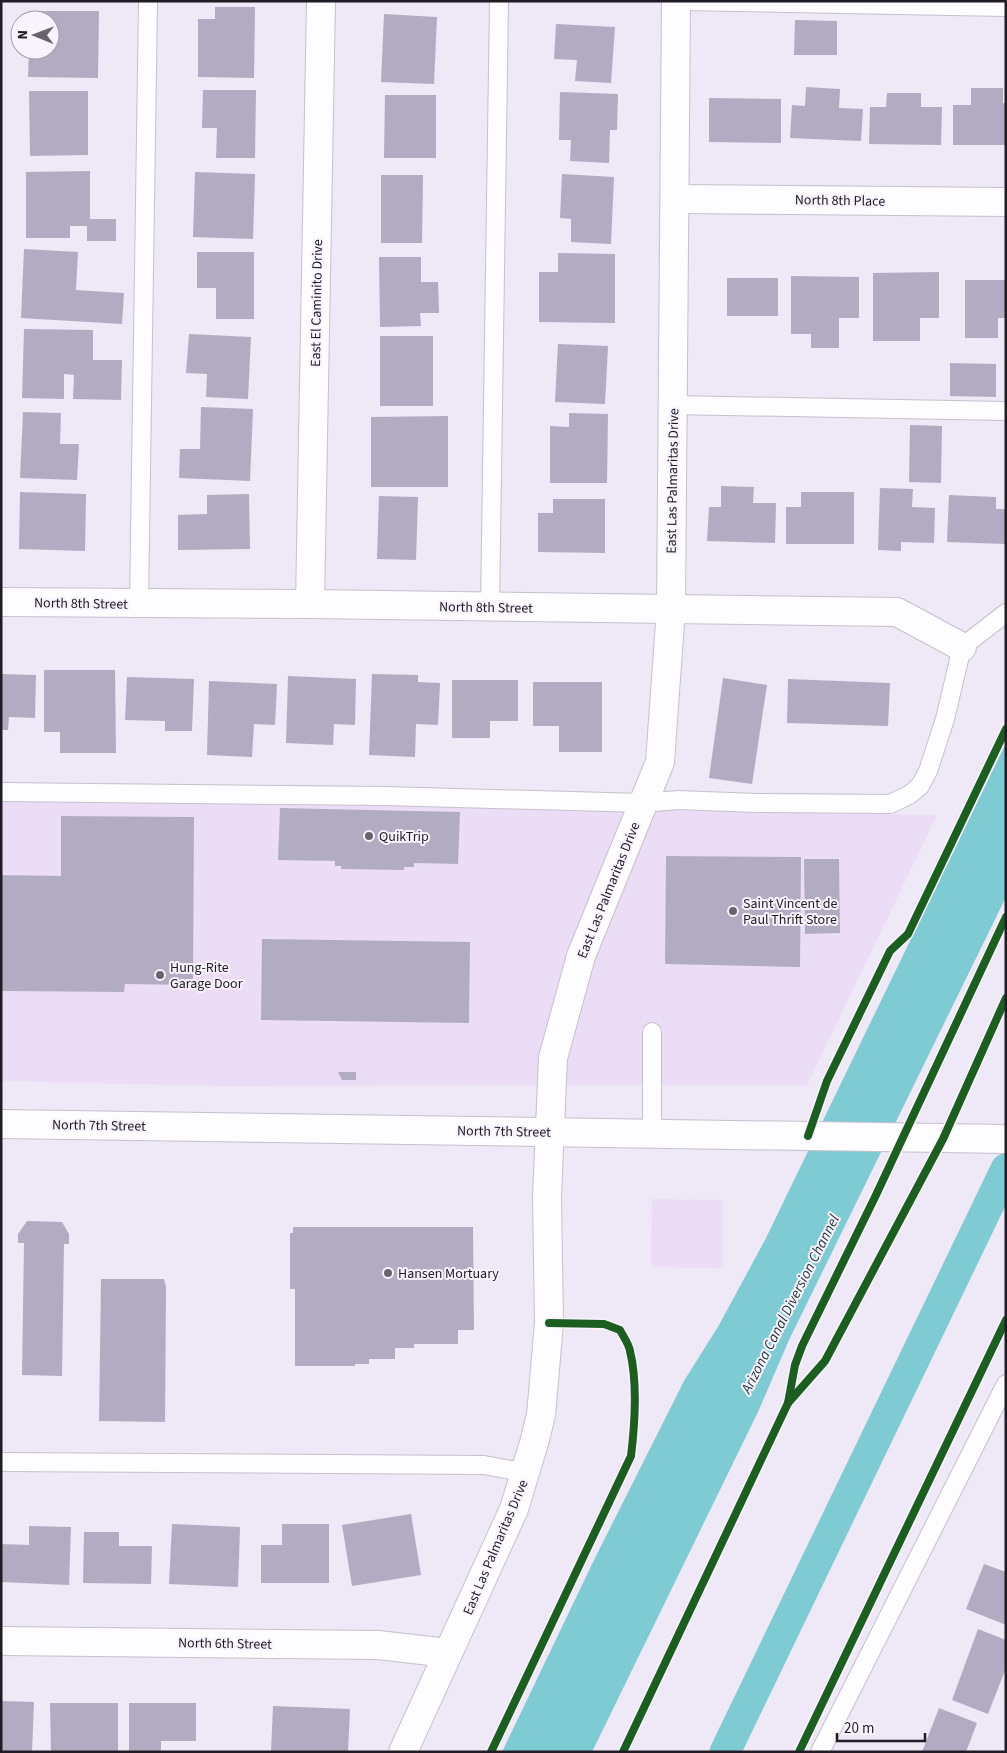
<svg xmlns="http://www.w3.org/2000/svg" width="1007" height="1753" font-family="'Source Sans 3',sans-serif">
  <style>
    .built { fill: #ebddf5 }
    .water { fill: #7ecbd4 }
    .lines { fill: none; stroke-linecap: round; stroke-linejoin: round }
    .canal { stroke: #7ecbd4; stroke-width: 31 }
    .building { fill: #b2acc3 }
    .lane-casing { stroke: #c6c0cb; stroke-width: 20 }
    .street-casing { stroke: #c6c0cb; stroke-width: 30 }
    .primary-casing { stroke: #c6c0cb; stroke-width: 30 }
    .lane { stroke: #fdfcfe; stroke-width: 18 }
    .street { stroke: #fdfcfe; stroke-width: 28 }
    .primary { stroke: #fdfcfe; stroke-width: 28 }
    .cycleway-casing { stroke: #f9f3fd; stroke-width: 11 }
    .cycleway { stroke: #1b5e20; stroke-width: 8 }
    .poi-dot { fill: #68636e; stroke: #f9f3fd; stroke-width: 2 }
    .labels { text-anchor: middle; stroke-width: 4; stroke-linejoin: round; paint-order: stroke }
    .street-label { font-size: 14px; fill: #201b24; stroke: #f9f3fd }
    .poi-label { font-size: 14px; fill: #201b24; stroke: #f9f3fd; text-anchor: start }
    .water-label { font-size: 15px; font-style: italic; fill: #1b3436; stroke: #f9f3fd }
  </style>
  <rect width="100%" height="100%" fill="#efe8f6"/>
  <g class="built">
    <polygon points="1,802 219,802 937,815 807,1085 219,1086 1,1081"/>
    <polygon points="652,1199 723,1200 723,1268 651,1267"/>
  </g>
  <polygon class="water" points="1006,743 1006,897 789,1340 758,1412 592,1752 502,1752 595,1558 684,1381 719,1325 765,1240"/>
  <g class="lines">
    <polyline class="canal" points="725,1752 1006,1169"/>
  </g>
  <g class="building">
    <polygon points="215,7 255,7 254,78 198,77 198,19 215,19"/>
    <polygon points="29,11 99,11 98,78 28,77 29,50 50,50 50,20 29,20"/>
    <polygon points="384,14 437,17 434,84 381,82"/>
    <polygon points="795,20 837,21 837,55 794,55"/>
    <polygon points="556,24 615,27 611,83 575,81 577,60 554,59"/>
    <polygon points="806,87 840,89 839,108 863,109 861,141 790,138 792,105 805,106"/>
    <polygon points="971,88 1003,88 1003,103 1006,103 1006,145 953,145 953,105 971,105"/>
    <polygon points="203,90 256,90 255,158 216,158 217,128 202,128"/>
    <polygon points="29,91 88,91 88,155 30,156"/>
    <polygon points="560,92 618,94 617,130 610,130 609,163 570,161 571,140 559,140"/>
    <polygon points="887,93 921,93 921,107 942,107 941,145 869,144 870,107 886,107"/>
    <polygon points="385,95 436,95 436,158 384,158"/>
    <polygon points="709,98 781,99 781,143 709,142"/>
    <polygon points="90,171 90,219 116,219 116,241 87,241 87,226 70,226 70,238 26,238 26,172"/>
    <polygon points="195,172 255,174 253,239 193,237"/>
    <polygon points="562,174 614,177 611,244 571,242 571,219 560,218"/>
    <polygon points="381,175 423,175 422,243 381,243"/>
    <polygon points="24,249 78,252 76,290 124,293 122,324 21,318"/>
    <polygon points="197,252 254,252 254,319 216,319 216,288 197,288"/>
    <polygon points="558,253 615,254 615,323 539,322 539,272 558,272"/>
    <polygon points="379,257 421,257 421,282 438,282 439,313 420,313 421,326 380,327"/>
    <polygon points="939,272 939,318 920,318 920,341 873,341 873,273"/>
    <polygon points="791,276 859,277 859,318 839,318 839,348 811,348 811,334 791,334"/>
    <rect x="727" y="278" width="51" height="38"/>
    <polygon points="965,280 1006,280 1006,318 998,318 998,338 965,338"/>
    <polygon points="24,329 93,330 93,360 122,360 121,400 73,399 74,375 64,374 64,399 22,398"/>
    <polygon points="189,334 251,337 248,399 206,397 207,374 186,373"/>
    <rect x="380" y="336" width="53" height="70"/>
    <polygon points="558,344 608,346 605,404 555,402"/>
    <polygon points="950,363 996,364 996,397 950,396"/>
    <polygon points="201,407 253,409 250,481 179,478 180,449 200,449"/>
    <polygon points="23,412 61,413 60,444 79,444 77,480 20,478"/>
    <polygon points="569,413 608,414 607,483 550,483 550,426 569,427"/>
    <polygon points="448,416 448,487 371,487 371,417"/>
    <polygon points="910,425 942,426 941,483 909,482"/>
    <polygon points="721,486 754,487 753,503 776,503 775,543 707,541 709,507 721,507"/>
    <polygon points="880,488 913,489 912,507 935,508 934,543 901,542 901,551 878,550"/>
    <polygon points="20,492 86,494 85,551 19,549"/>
    <polygon points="801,492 854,492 854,544 786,544 786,507 801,507"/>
    <polygon points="249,494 250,549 178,550 178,515 207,514 207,495"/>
    <polygon points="949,495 996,497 996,509 1006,509 1006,544 947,542"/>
    <polygon points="379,496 418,497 416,560 377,559"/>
    <polygon points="553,499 605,499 605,553 538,552 538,513 553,513"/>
    <polygon points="44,670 115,670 116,753 60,753 60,732 44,732"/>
    <polygon points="1,674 36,675 35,718 9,717 8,730 1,730"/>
    <polygon points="372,674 418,675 418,682 440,683 438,725 416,724 415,757 369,755"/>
    <polygon points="288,676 356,679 355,725 334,724 333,745 286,743"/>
    <polygon points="127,677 194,679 192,731 165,731 165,721 125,720"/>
    <polygon points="723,678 767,685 752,784 709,778"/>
    <polygon points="788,679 890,683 888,726 787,723"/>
    <polygon points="452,680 518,680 518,721 490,721 490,738 452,738"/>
    <polygon points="209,681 277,684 275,725 254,724 252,757 207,755"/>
    <polygon points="533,682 602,682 602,752 559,752 559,726 533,726"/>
    <polygon points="280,808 460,812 458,864 414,863 414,867 404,867 404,870 341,869 341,866 335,866 335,861 278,860"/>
    <polygon points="61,816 194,817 193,985 125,984 124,992 1,991 1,875 61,876"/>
    <polygon points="666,856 801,857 800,967 665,964"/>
    <polygon points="804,859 839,859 840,933 805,934"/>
    <polygon points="262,939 470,942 469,1023 261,1020"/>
    <polygon points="338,1072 356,1072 356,1080 342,1080"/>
    <polygon points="27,1221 62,1222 69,1234 69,1244 64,1244 62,1376 22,1375 24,1243 18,1243 18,1234"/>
    <polygon points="293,1227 473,1227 474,1330 458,1330 458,1344 414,1344 414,1348 395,1348 395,1359 369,1359 369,1364 355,1364 355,1366 295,1366 295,1289 290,1289 290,1233 293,1233"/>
    <polygon points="101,1279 164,1279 166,1287 165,1422 99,1421"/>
    <polygon points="411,1514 421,1575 352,1586 342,1525"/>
    <polygon points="172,1524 240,1527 238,1587 169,1584"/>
    <polygon points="282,1524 329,1524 329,1583 261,1583 261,1545 282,1545"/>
    <polygon points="29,1526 71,1527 69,1585 1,1582 1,1544 29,1545"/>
    <polygon points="84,1532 119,1532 119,1546 152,1546 151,1584 83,1583"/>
    <polygon points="984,1564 1006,1572 1006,1625 966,1609"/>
    <polygon points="978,1629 1006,1640 1006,1668 988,1714 952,1700"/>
    <polygon points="1,1701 34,1702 32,1752 1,1752"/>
    <polygon points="50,1703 118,1703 118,1752 51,1752"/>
    <polygon points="129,1703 196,1703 196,1741 161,1741 161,1752 129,1752"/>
    <polygon points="273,1706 350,1709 348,1752 271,1752"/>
    <polygon points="939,1708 977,1723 966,1752 922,1752"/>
  </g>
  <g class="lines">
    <g class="lane-casing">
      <g id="lane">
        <polyline points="683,1 1006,7"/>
        <polyline points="673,405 1006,411"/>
        <polyline points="139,604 148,1"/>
        <polyline points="490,608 499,1"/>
        <polyline points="1,792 385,796 644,803 678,800 757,803 890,804 909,795 920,786 928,771 945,719 962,647 1006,613"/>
        <polyline points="652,1133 652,1032"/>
        <polyline points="1,1462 484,1465 527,1473"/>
        <polyline points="820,1752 1006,1384"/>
      </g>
    </g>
    <g class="street-casing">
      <g id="street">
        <polyline points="675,199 1006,202"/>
        <polyline points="1,602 310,604 897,612 962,647"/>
        <polyline points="310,604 321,1"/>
        <polyline points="1,1641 378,1645 448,1653"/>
        <polyline points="403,1752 514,1509 534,1443 541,1415 549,1323 547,1196 553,1058 581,956 660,762 671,609 676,1"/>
      </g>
    </g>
    <g class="primary-casing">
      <polyline id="primary" points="1,1124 1006,1139"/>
    </g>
    <use href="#lane" class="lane"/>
    <use href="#street" class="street"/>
    <use href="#primary" class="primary"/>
    <g class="cycleway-casing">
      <g id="cycleway">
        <polyline points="808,1136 827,1081 890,951 908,934 1006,729"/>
        <polyline points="788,1403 825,1361 943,1139 1006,998"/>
        <path d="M491,1752l140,-296c4,-33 7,-72 -1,-105 -1,-7 -7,-15 -10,-21l-16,-6 -55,-1"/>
        <polyline points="623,1752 788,1403 795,1365 802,1346 876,1195 1006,917"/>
        <polyline points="799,1752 1006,1320"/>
      </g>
    </g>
    <use href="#cycleway" class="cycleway"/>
  </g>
  <g class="poi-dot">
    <circle cx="369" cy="836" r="5"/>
    <circle cx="733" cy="911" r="5"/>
    <circle cx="160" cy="975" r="5"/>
    <circle cx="388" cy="1273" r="5"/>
  </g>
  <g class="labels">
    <g class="street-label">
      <text transform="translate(840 200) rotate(1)" y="5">North 8th Place</text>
      <text transform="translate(316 303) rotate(-89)" y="5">East El Caminito Drive</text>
      <text transform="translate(672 481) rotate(-89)" y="5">East Las Palmaritas Drive</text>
      <text transform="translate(81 603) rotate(1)" y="5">North 8th Street</text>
      <text transform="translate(486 607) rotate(1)" y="5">North 8th Street</text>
      <text transform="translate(608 890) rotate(-68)" y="5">East Las Palmaritas Drive</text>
      <text transform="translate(99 1125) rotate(1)" y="5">North 7th Street</text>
      <text transform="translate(504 1131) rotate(1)" y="5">North 7th Street</text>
      <text transform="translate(495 1547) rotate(-67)" y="5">East Las Palmaritas Drive</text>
      <text transform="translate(225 1643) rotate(1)" y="5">North 6th Street</text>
    </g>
    <g class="poi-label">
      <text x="379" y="841">QuikTrip</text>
      <text x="743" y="908">Saint Vincent de<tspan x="743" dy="16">Paul Thrift Store</tspan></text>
      <text x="170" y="972">Hung-Rite<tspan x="170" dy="16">Garage Door</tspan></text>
      <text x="398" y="1278">Hansen Mortuary</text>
    </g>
    <g class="water-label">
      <text transform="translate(790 1304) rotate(-63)" y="5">Arizona Canal Diversion Channel</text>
    </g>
  </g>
  <rect width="1007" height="1753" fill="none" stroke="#201b24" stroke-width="5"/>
  <g transform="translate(35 35) rotate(271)"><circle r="24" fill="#f9f3fd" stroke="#a29da6"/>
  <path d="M0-4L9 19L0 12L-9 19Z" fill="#68636e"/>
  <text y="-8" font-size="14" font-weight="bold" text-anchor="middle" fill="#201b24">N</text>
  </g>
  <path d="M837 1733v8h88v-8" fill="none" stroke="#201b24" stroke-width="2.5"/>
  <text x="844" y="1733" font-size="15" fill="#201b24" stroke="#f9f3fd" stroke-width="4" paint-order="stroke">20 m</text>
</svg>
